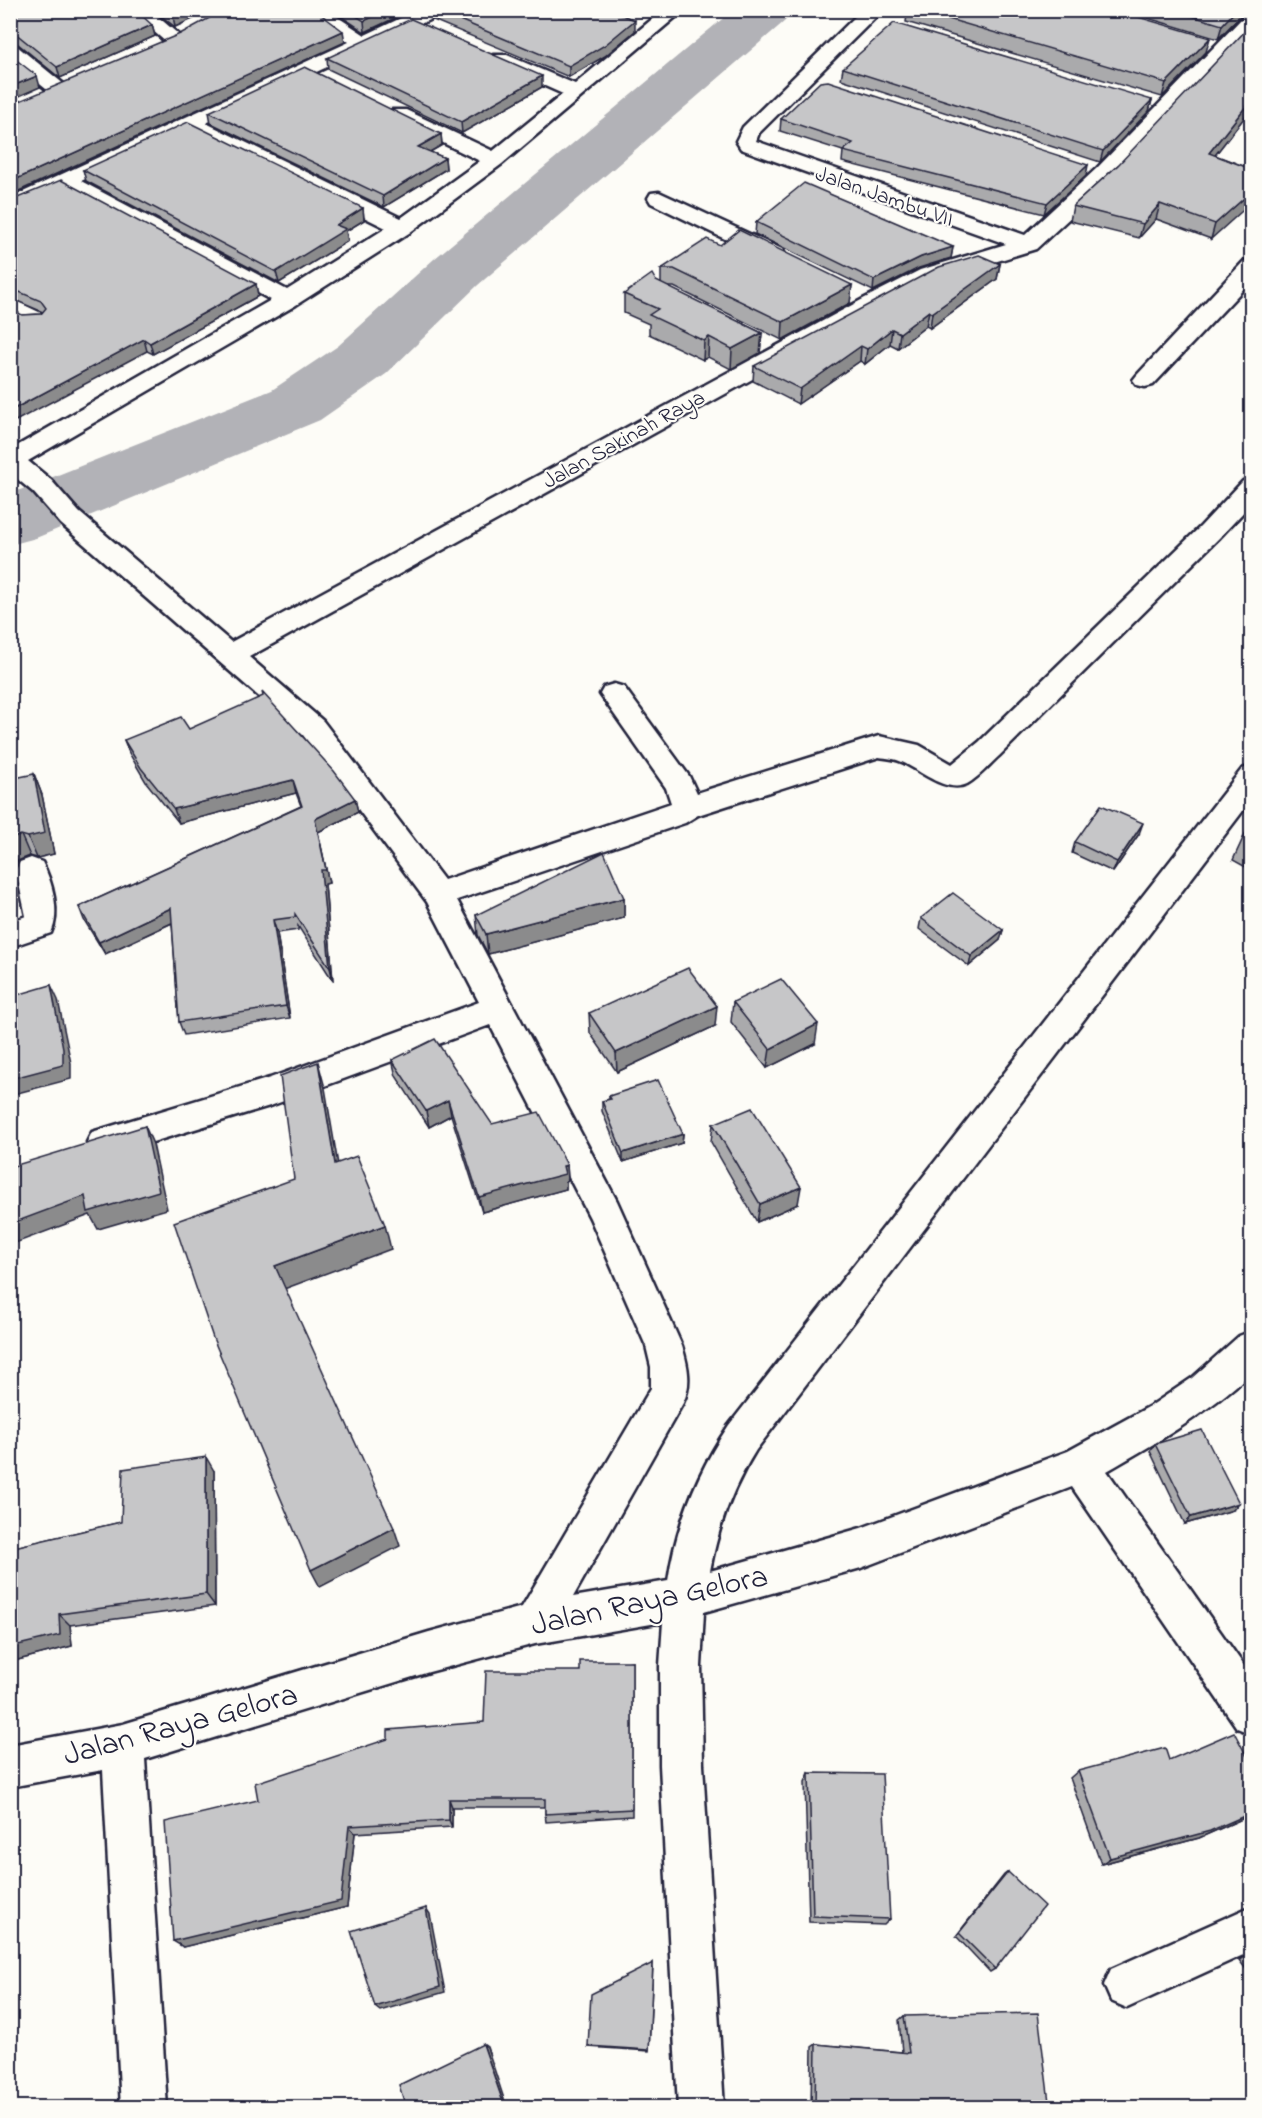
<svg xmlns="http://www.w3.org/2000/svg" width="1262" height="2118" font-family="'Indie Flower',sans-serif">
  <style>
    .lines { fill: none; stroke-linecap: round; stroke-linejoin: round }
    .river { fill: #b2b2b7; fill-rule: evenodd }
    .minor-casing { stroke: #22223b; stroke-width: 5 }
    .minor { fill: #fdfcf7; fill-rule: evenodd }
    .wall { fill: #aaaaac; stroke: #22223b; stroke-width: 1.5 }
    .shaded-wall { fill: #8b8b8c; stroke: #22223b; stroke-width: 1.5 }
    .building { fill: #c6c6c8; stroke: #22223b; stroke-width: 1.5 }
    .labels { text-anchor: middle; stroke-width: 4.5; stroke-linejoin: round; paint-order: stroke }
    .far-street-label { font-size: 22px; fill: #22223b; stroke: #fdfcf7 }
    .near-street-label { font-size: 32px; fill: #22223b; stroke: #fdfcf7 }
  </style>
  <rect width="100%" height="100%" fill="#fdfcf7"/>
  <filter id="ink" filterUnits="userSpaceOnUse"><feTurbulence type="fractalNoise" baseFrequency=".0167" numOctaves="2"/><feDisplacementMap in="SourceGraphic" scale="12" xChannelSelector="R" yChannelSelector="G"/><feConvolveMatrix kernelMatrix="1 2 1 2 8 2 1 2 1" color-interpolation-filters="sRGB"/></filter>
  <g filter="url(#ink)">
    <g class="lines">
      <polygon class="river" points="733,10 793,10 785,21 478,285 386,374 320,420 36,538 10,545 10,494 272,390 338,346 434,259"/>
      <g class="minor-casing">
        <g id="minor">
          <polygon points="129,10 150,10 184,39 181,43 167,43"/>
          <path d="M304,10h23l38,25 53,-25h26l-2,4 -236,109 195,95 79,-57 -88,-43 -3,-4 3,-4h14l87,41 70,-57 -70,-31 -3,-4 3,-4h14l68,29 88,-74h21l-182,154 -93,69 -113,72 -268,156 23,19 28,32 152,130 634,-344 55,-28 86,-26 -265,-95 -5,-8 7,-14 119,-117h21l-124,123 -3,8 269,94 72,-67 148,-153 7,-2v18l-139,147 -77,71 -100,31 -55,28 -632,349 74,64 121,159 227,-77 -5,-15 -66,-94 4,-7 10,-3 10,3 65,89 8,17 182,-57 40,9 33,19 27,-22 222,-216 42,-45 9,-2v24l-33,35 -220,218c-10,9 -21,22 -32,28 -21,10 -47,-14 -65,-22 -6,-3 -15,-4 -23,-5l-181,58 -13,8 -228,77 160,301 65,145c6,20 10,38 1,57l-110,194 95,-16c8,-56 30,-110 61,-156l513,-656 10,-3v33l-496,651c-24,38 -38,77 -46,121l151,-43 207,-77 84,-46 40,-27 47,-42 13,-5v41c-46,42 -92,69 -145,99l145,206v57l-15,-6 -165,-241 -211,81 -157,44 -3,54 2,99 21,343h-46l-18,-343v-99l3,-44 -128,22 -106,28 -284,87 22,349h-46l-18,-338 -93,17v-42l113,-21 306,-92 93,-25 129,-219v-21l-5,-21 -56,-128 -100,-193 -217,80 -169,52 -12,-5 -5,-10 5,-10 178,-54 209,-76 -52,-100 -124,-167 -242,-211 -28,-32 -23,-19v-23l261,-150 -207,-111 -54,23v-14l339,-156zM190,131l196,97 -99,62 -206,-109z"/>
          <polygon points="10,44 17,46 65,85 68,89 65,93 51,93 10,60"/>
          <polygon points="659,192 782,249 785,254 782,259 766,259 651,203 648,198 651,193"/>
          <polygon points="1252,259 1252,280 1153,385 1145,387 1137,385 1133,380 1137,375 1244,261"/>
          <polygon points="10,298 43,314 47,319 43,324 27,324 10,315"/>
          <path d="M31,858l11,4c10,19 19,51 9,71l-41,14v-25l16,-6 -10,-46 4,-8z"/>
          <polygon points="1252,1906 1252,1951 1127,2008 1111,2001 1104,1985 1111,1969"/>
        </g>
      </g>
      <use href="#minor" class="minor"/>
    </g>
    <g class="wall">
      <polygon points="10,10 152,25 155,36 60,78 18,44 10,43"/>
      <polygon points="154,10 212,10 175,27"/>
      <polygon points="332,10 412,10 365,32"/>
      <polygon points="432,10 609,10 635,31 605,56 569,77 433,20"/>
      <polygon points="629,10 661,10 650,18"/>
      <polygon points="904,10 1114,10 1206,52 1162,97 906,22 907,15 904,14"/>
      <polygon points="1121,10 1251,10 1251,12 1243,13 1218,39"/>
      <polygon points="327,58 542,87 462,133 328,69"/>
      <polygon points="843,68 1152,100 1149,111 1100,162 841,79"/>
      <polygon points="1251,109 1215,155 1251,169 1211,239 1156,219 1139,238 1070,221 1073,206 1118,165"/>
      <polygon points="209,112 441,134 442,145 430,152 445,158 446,169 384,207 211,123"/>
      <polygon points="781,119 1086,176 1044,214 842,162 843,151 780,131"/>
      <polygon points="83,170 363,208 364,220 346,231 348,241 279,283 86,181"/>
      <polygon points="10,201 256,284 258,296 153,354 147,351 22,315 41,314 43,312 10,298"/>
      <polygon points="756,222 953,247 951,258 919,268 873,291 755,234"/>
      <polygon points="720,245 852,285 850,303 782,340 674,287 667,287 762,333 760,353 731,369 708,357 703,360 649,334 649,324 624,313 624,294 656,281 661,284 661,269"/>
      <polygon points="1000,264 997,279 930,328 926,326 898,348 890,344 865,364 860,361 798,404 753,381 754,366"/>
      <polygon points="189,729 355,799 358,812 318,832 329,883 325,884 333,981 298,926 298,930 277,933 290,1018 184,1035 179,1022 172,923 105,954 84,920 79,907 301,806 296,793 179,823 146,782 129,753 124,740"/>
      <polygon points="34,774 42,795 54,854 37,858 30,856 10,864"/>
      <polygon points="1251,821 1251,870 1233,860 1250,823"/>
      <polygon points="1139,834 1113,872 1072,853 1075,842"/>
      <polygon points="624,898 624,918 488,954 478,935 476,915"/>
      <polygon points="921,918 1003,930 1000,940 969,966 919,929"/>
      <polygon points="733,1002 815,1044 767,1068 731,1022"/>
      <polygon points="589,1013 715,1026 617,1072 590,1033"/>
      <polygon points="392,1060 492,1124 567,1165 568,1180 566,1181 566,1189 482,1212 451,1115 429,1127 396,1076"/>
      <polygon points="609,1096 683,1134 682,1143 623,1162 602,1111 602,1101 609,1099"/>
      <polygon points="713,1124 798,1204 757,1222 711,1142"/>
      <polygon points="1155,1444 1233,1510 1185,1524 1150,1451"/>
      <polygon points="214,1471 215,1606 70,1625 72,1646 10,1662 10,1548 121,1522"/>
      <polygon points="632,1661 632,1816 546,1822 545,1814 545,1807 452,1807 452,1827 355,1833 347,1907 183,1947 258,1800 484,1722 580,1671"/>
      <polygon points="1169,1760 1251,1764 1251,1815 1199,1838 1101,1864 1070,1778 1078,1771"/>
      <polygon points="809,1773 890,1919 884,1925 809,1922 805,1782"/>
      <polygon points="1008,1872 995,1969 990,1972 956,1936 1004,1875"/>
      <polygon points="1251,1953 1251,1976 1239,1960"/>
      <polygon points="653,1963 649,2051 588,2047 588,2046"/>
      <polygon points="904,2016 1049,2102 1040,2103 981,2103 982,2108 811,2108 812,2047 816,2044 902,2052 899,2020"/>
    </g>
    <g class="shaded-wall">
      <polygon points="186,10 212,10 175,27 173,16"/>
      <polygon points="387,10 412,10 365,32 364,21"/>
      <polygon points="650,10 661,10 650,18"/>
      <polygon points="1236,10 1251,10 1251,12 1243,13 1218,39 1222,25"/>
      <polygon points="635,20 635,31 605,56 569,77 569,66"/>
      <polygon points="152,25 155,36 60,78 57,67"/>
      <polygon points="343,31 345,42 10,195 10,182"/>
      <polygon points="1210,38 1206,52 1162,97 1166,83"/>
      <polygon points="37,76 40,87 10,100 10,87"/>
      <polygon points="542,76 542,87 462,133 461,122"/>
      <polygon points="1152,100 1149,111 1100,162 1103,151"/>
      <polygon points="1251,100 1251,109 1205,168 1209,153"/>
      <polygon points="441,134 442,145 419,158 418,147"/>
      <polygon points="445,158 446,169 384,207 383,196"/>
      <polygon points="1088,165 1086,176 1044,214 1047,203"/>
      <polygon points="1251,192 1251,203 1211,239 1215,224"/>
      <polygon points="1160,204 1156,219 1139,238 1143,224"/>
      <polygon points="363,208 364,220 346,231 348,241 279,283 276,272 336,225"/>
      <polygon points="953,247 951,258 919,268 873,291 874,280 921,257"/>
      <polygon points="1000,264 997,279 930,328 932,313"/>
      <polygon points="256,284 258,296 153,354 150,343"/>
      <polygon points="852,285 850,303 782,340 783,322"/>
      <polygon points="929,311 926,326 898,348 900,333"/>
      <polygon points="892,329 890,344 865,364 867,349"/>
      <polygon points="762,333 760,353 731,369 732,349"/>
      <polygon points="709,337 708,357 703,360 704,341"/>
      <polygon points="144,339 147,351 10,424 10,411"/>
      <polygon points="861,346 860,361 798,404 800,389"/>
      <polygon points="34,774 42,795 54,854 37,858 28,837"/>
      <polygon points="293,780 296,793 179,823 174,809"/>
      <polygon points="355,799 358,812 318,832 329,883 325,884 333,981 330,968 315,819"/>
      <polygon points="1143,823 1139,834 1113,872 1117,862"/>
      <polygon points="21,835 30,856 10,864 10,839"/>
      <polygon points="624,898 624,918 488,954 486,934"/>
      <polygon points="171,908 176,921 105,954 99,942"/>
      <polygon points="273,920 277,933 290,1018 286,1006"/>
      <polygon points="1003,930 1000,940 969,966 971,956"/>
      <polygon points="51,985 58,1000 71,1063 71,1079 10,1095 10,1079"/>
      <polygon points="717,1006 715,1026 617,1072 616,1053"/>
      <polygon points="818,1024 815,1044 767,1068 770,1049"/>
      <polygon points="318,1062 325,1088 342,1188 335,1164"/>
      <polygon points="448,1100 451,1115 429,1127 426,1111"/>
      <polygon points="145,1126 153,1144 167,1209 98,1229 90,1215 10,1245 10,1224"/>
      <polygon points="683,1134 682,1143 623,1162 623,1153"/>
      <polygon points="567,1165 568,1180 566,1181 566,1189 482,1212 479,1197"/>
      <polygon points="801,1187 798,1204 757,1222 760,1204"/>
      <polygon points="385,1225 391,1249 284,1289 275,1266"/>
      <polygon points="206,1457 214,1471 215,1606 206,1594"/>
      <polygon points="1239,1503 1233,1510 1185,1524 1191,1517"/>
      <polygon points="394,1528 400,1546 320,1587 311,1570"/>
      <polygon points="59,1614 70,1625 72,1646 10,1662 10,1647"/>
      <polygon points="449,1799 452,1807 452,1827 449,1820"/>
      <polygon points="1251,1813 1251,1815 1199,1838 1101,1864 1110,1858"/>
      <polygon points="349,1826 355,1833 347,1907 183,1947 173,1941"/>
      <polygon points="426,1908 430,1914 445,1992 380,2011 375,2007"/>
      <polygon points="10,2036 14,2047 10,2050"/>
      <polygon points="483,2044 487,2047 507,2108 505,2108"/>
    </g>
    <g class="building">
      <polygon points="10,10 136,10 152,25 57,67 15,33 10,32"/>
      <polygon points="166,10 186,10 173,16"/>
      <polygon points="224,10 315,10 343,31 10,182 10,105 180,34"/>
      <polygon points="347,10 387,10 364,21"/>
      <polygon points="436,10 609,10 635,20 605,45 569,66"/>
      <polygon points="918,10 1114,10 1210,38 1166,83"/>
      <polygon points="1172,10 1236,10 1222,25"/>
      <polygon points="411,19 542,76 461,122 327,58"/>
      <polygon points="894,23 1152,100 1103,151 843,68"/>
      <polygon points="1251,25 1251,100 1209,153 1251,169 1251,192 1215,224 1160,204 1143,224 1073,206 1118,165"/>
      <polygon points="10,55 37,76 10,87"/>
      <polygon points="305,67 441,134 418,147 445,158 383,196 209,112"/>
      <polygon points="828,81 1088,165 1047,203 843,151 853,143 781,119 820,82"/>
      <polygon points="188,122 363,208 336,225 346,229 276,272 83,170"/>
      <polygon points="61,180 256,284 150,343 144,339 10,411 10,308 22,315 41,314 46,308 41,301 10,288 10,201"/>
      <polygon points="804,183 953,247 921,257 874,280 756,222"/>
      <polygon points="739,230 852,285 783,322 674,269 661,269 707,239 720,245"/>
      <polygon points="979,255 1000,264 932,313 929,311 900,333 892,329 867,349 861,346 800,389 754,366 939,267"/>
      <polygon points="652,274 656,281 762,333 732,349 709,337 704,341 649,315 658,309 624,294"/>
      <polygon points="262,692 334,771 355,799 315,819 326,870 321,870 330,968 295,914 295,917 273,920 286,1006 179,1022 171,908 99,942 79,907 302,806 293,780 174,809 141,768 124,740 181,717 189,729 263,696"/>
      <polygon points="34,774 45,833 28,837 21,835 10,839 10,779"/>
      <polygon points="1101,805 1143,823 1117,862 1075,842"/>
      <polygon points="604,852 624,898 486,934 476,915"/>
      <polygon points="953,893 1003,930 971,956 921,918"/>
      <polygon points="688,968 717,1006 616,1053 589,1013"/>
      <polygon points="781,979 818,1024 770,1049 733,1002"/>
      <polygon points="51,985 63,1048 63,1065 10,1079 10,997"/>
      <polygon points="435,1039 492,1124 539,1112 567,1165 563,1166 565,1174 479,1197 448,1100 426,1111 392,1060"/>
      <polygon points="318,1062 335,1164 357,1156 385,1225 275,1266 394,1528 311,1570 213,1338 174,1222 294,1179 280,1076"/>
      <polygon points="658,1080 683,1134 623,1153 602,1101 611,1099 609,1096"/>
      <polygon points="752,1108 801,1187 760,1204 713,1124"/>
      <polygon points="145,1126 159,1191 88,1212 85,1196 10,1224 10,1167"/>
      <polygon points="1202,1430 1239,1503 1191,1517 1155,1444"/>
      <polygon points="206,1457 206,1594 59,1614 60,1635 10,1647 10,1548 121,1522 123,1469"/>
      <polygon points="580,1661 632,1661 632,1809 545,1814 545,1799 449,1799 449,1820 349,1826 341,1901 173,1941 165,1822 258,1800 255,1783 388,1739 388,1730 484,1722 486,1671 580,1671"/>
      <polygon points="1234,1732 1251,1764 1251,1813 1210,1831 1110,1858 1078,1771 1165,1748 1169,1760"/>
      <polygon points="809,1773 882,1774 890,1919 813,1916"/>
      <polygon points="1008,1872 1044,1906 995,1969 959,1933"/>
      <polygon points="426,1908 440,1987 375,2007 351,1931"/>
      <polygon points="653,1963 649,2050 588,2046 591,1994"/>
      <polygon points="1038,2013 1049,2102 981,2102 982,2108 815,2108 816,2044 909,2053 904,2016"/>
      <polygon points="483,2044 505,2108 406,2108 399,2085"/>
    </g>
  </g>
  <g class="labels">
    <g class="far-street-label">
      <text transform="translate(885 195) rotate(19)" y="8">Jalan Jambu VII</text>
      <text transform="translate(623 438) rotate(-29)" y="8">Jalan Sakinah Raya</text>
    </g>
    <g class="near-street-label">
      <text transform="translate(649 1599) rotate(-12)" y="11">Jalan Raya Gelora</text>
      <text transform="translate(180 1723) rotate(-15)" y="11">Jalan Raya Gelora</text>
    </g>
  </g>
  <rect width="1262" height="2118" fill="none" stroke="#fdfcf7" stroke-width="36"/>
  <rect x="18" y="18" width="1226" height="2082" fill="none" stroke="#22223b" stroke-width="2" filter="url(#ink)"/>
</svg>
